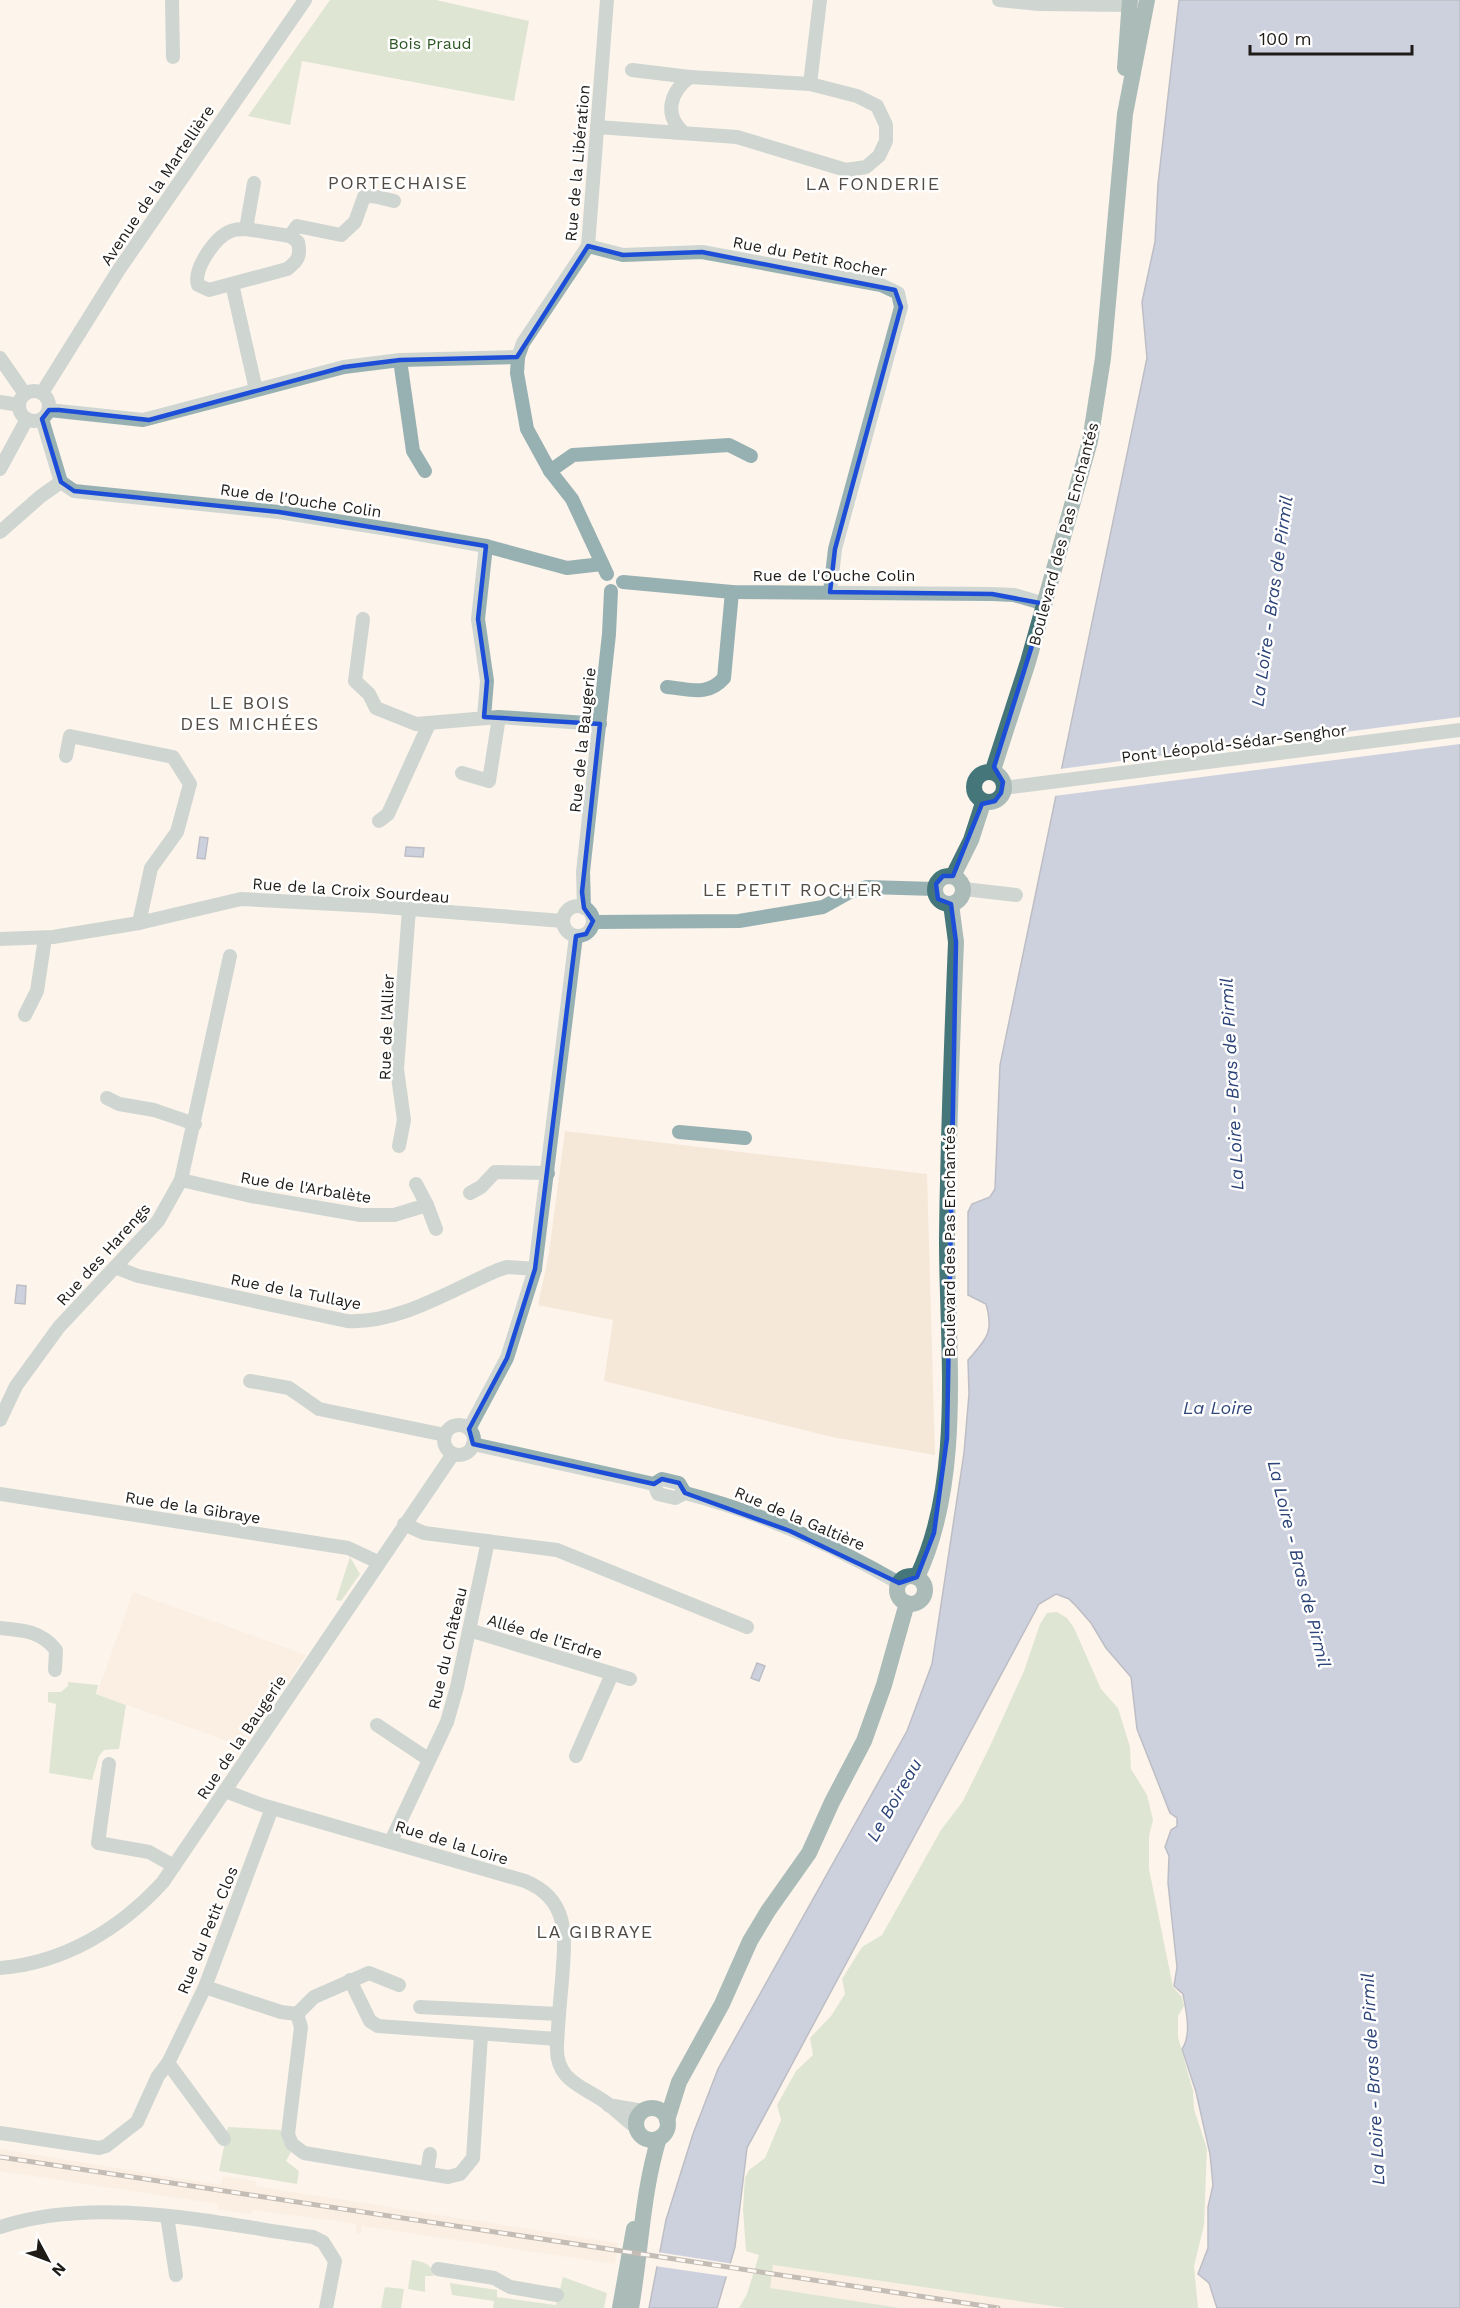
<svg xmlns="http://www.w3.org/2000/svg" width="1460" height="2308" font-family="'Work Sans',sans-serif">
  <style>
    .built { fill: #f6e8d8 }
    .green { fill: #bbd3b6 }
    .water { fill: #93a6ce; stroke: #707d97; stroke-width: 1.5 }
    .pier { fill: #fdf4eb }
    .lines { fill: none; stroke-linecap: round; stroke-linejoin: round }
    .minor { stroke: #97b0b2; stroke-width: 14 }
    .major { stroke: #45767a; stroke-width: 16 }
    .rail-casing { stroke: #7f7a74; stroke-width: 5 }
    .rail { stroke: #fff; stroke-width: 3; stroke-dasharray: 9; stroke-linecap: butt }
    .marked { fill: none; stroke: #1d4ed8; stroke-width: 4.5; stroke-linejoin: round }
    .labels { text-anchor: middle; stroke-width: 5; stroke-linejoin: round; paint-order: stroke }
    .park-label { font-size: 16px; fill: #2d5724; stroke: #fff }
    .street-label { font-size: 16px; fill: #1f1c18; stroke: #fff }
    .neighbourhood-label { font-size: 18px; letter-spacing: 1.5px; fill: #524b43; stroke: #fff }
    .water-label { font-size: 18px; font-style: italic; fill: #2d4478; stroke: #fff }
  </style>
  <rect width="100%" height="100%" fill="#fdf4eb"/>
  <g class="built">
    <polygon points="565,1131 927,1174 935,1455 832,1437 604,1381 613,1320 538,1305 549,1253"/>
    <polygon points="133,1592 306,1655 244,1747 97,1694"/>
    <polygon points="0,2149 221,2185 223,2176 256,2181 255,2186 618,2243 615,2264 362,2226 361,2234 356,2233 356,2224 338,2221 252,2210 251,2214 217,2209 218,2204 0,2171"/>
    <polygon points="772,2265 1065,2308 900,2308 769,2288"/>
  </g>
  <g class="green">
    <polygon points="330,0 436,0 529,21 514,101 302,61 290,125 248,116"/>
    <polygon points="350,1557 360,1574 341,1601 336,1600"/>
    <polygon points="1057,1612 1067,1618 1074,1628 1101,1689 1118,1708 1130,1747 1131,1769 1147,1795 1153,1820 1149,1836 1149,1869 1173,1987 1182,1997 1184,2006 1178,2016 1178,2037 1193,2091 1194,2109 1207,2149 1204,2225 1194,2266 1198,2308 1065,2308 773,2265 770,2288 900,2308 739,2308 747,2294 759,2255 746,2251 743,2209 745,2178 749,2170 765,2158 781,2120 777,2105 796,2071 813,2055 810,2038 831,2016 845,1994 842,1979 862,1947 882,1935 941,1830 963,1801 990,1746 1024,1671 1040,1624 1047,1613"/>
    <polygon points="68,1682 98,1685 96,1694 126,1705 119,1749 104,1750 99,1756 92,1780 49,1773 56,1704 48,1702 48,1692 61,1692 68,1686"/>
    <polygon points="228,2127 281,2130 283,2140 291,2152 286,2161 299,2171 297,2184 219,2171"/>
    <path d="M412,2260c10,2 21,3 21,16h-8v16l-17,-3z"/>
    <polygon points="563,2277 607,2293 604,2308 493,2308 494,2301 452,2295 450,2283 497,2290 497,2297 556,2305"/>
    <polygon points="385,2287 404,2289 401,2308 381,2308"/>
  </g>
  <g class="water">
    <path d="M1179,0h281v2308h-243l-8,-25 -11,-9 10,-26v-41l5,-22 -3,-31 -14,-62 -14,-43c10,-14 4,-39 1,-55l-9,-8 3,-19 -9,-84 1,-27 -4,-9 6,-17 6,-4v-8l-7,-5 -33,-84 -6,-52 -25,-29 -15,-25 -14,-16 -8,-8 -13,-5 -17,10 -292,544 -12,99 -18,61h-68l17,-88 27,-86 25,-65 189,-338 25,-67 32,-211 5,-59 -1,-34c19,-22 26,-27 18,-56l-18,-9v-83l4,-8 18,-7 5,-8 5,-124 147,-707 -5,-56 13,-60 3,-58z"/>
    <polygon points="200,837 208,838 205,859 197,858"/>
    <polygon points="406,847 424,848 423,857 405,856"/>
    <polygon points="17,1285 26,1286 25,1304 15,1303"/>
    <polygon points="757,1663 765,1666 759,1681 751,1678"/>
  </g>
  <g class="pier">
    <polygon points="1460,717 1460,744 1054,796 1060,769"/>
    <polygon points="657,2252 734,2264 730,2277 655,2266"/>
  </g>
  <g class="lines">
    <g class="minor">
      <polyline points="172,0 173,57"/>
      <polyline points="607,0 588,246 523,343 518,357 517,373 527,429 550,471 572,499 607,574"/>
      <polyline points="999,0 1039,4 1130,5"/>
      <polyline points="632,70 690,77"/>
      <polyline points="810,84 820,0"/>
      <path d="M597,127l140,10 109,33 20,-3 13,-11 7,-15v-16l-9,-19 -20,-10 -47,-12 -120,-7c-20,15 -27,38 -6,56"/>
      <path d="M246,229l44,7 8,6c3,14 0,19 -11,27l-78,21 -11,-5c-5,-16 17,-48 33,-54 5,-2 10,-2 15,-2z"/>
      <polyline points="246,229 254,183"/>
      <polyline points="290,236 297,226 341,235 355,222 364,197 373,196 394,201"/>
      <polyline points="588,246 623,255 702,252 881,285 898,293 901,307 835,549 830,592"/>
      <polyline points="232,284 256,390"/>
      <polyline points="0,358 25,394"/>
      <polyline points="400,360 413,451 425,471"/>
      <circle cx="34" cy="406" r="15"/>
      <polyline points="42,393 118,271 305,0"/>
      <polyline points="0,402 19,405"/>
      <polyline points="49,410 143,420 344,367 400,360 518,357"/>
      <polyline points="42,419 61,482 74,491 279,512 395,530 486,546 567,568 602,564"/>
      <polyline points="0,469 27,419"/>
      <polyline points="550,471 573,455 729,445 751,456"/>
      <polyline points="0,532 41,496 61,482"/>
      <polyline points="623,582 732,592 992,594 1014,595 1045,604"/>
      <polyline points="363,619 355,681 369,694 376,708 416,724 499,717 600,724"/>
      <path d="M667,687c23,2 40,10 57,-9l8,-86"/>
      <polyline points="484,717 487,681 478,619 486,546"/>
      <polyline points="66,756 70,736 173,757 190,784 177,832 151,868 139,923"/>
      <polyline points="462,773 489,781 499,717"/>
      <polyline points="1003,788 1460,730"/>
      <polyline points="379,821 388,814 429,724"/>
      <polyline points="964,889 1016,895"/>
      <circle cx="578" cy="921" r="15"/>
      <polyline points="584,908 583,872 609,634 611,591"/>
      <polyline points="593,922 739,921 823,907 850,892 867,887 935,889"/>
      <polyline points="0,939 53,937 139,923 241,899 372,906 563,921"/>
      <polyline points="25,1015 37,991 45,938"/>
      <polyline points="107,1098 119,1104 154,1110 195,1124"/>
      <polyline points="679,1132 745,1138"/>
      <polyline points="399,1146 404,1120 397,1069 409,909"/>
      <polyline points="181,1180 251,1196 361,1215 394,1215 427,1205 436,1229"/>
      <polyline points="416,1184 427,1205"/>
      <polyline points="470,1193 481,1187 495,1172 548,1173"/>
      <path d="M115,1267l23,9 209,45c52,3 104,-31 151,-51l9,-3 28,2"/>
      <polyline points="250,1381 289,1388 319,1409 445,1435"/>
      <polyline points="0,1420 16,1386 59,1327 158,1221 181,1180 230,956"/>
      <circle cx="459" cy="1440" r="15"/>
      <polyline points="469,1429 507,1358 535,1269 576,936"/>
      <polyline points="473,1444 654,1484 662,1479 679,1483 685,1493"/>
      <path d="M654,1484l4,10 17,4 10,-5c74,19 148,52 214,90"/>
      <polyline points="0,1494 348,1548 378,1562"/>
      <polyline points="404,1524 424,1533 557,1550 747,1627"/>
      <path d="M0,1628c23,2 41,3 56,22l-1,20"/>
      <polyline points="469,1630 630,1679"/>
      <polyline points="377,1725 428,1759"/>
      <polyline points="576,1756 612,1674"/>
      <polyline points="109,1764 98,1843 149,1852 174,1866"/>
      <path d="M225,1791l37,14 263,76c46,19 40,57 37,99 -2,22 -4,43 -5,65 -2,37 27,41 51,59 10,8 19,17 29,24"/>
      <polyline points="391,1841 447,1722 457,1687 488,1541"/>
      <path d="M0,1968c64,-5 120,-39 163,-86l290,-428"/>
      <polyline points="350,1980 370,2021 378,2026 557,2039"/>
      <polyline points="205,1987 281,2012 297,2014"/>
      <polyline points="420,2007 559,2014"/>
      <polyline points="297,2014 301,2027 288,2134 292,2144 304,2153 448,2177 460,2174 473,2158 481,2035"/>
      <polyline points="297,2014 314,1997 369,1973 399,1985"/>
      <polyline points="168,2063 224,2139"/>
      <polyline points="608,2105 643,2111"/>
      <polyline points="0,2133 99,2148 106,2146 137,2122 158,2076 168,2063 205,1987 272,1808"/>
      <polyline points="427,2173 430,2154"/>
      <polyline points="167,2216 176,2275"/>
      <path d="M0,2227c100,-32 212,-4 313,10l10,5 12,19 -9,47"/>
      <polyline points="438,2269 494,2278 510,2287 557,2295"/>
    </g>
    <g class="major">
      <polyline points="1125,68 1130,0"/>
      <polyline points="993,770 1028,662 1090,441 1103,358 1125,114 1147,0"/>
      <circle cx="989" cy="787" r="15"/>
      <circle cx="949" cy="890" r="14"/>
      <polyline points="953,876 971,840 983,803"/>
      <circle cx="911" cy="1590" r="14"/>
      <path d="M917,1577c47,-97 30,-230 30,-336 1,-100 5,-200 9,-299l-5,-38"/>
      <circle cx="652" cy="2124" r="16"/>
      <polyline points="667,2120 679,2082 722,2004 750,1941 768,1911 809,1853 832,1802 864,1741 884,1685 907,1603"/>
      <polyline points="620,2308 634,2229"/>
      <path d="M631,2308c10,-57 11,-115 28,-170"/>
    </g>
    <g class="rail-casing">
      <polyline id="rail" points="0,2157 998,2308"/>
    </g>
    <use href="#rail" class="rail"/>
  </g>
  <path d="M0 0H1460V2308H0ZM588,246l35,9 79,-3 193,38 6,17 -66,242 -5,43 162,2 53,10 -51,163 9,15 -2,11 -6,8 -13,3 -29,72h-10l-7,8 2,15 13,5 5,38 -9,496 -13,95 -17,44 -18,6 -109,-52 -105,-38 -6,-10 -17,-4 -8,5 -181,-40 -4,-15 38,-71 28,-89 41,-333 10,-2 7,-13 -9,-13 -2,-16 18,-168 -116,-7 3,-36 -9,-62 8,-73 -207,-34 -205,-21 -13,-9 -19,-63 7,-9h10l90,10 195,-53 56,-7 117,-3z" fill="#fdf4eb" fill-opacity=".55" fill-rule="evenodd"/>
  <path class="marked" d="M588,246l35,9 79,-3 193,38 6,17 -66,242 -5,43 162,2 53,10 -51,163 9,15 -2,11 -6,8 -13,3 -29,72h-10l-7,8 2,15 13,5 5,38 -9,496 -13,95 -17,44 -18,6 -109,-52 -105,-38 -6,-10 -17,-4 -8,5 -181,-40 -4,-15 38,-71 28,-89 41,-333 10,-2 7,-13 -9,-13 -2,-16 18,-168 -116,-7 3,-36 -9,-62 8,-73 -207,-34 -205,-21 -13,-9 -19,-63 7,-9h10l90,10 195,-53 56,-7 117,-3z"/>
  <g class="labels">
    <g class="park-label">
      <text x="430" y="49">Bois Praud</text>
    </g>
    <g class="street-label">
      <text transform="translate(577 163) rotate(-85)" y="6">Rue de la Libération</text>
      <text transform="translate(157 185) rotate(-56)" y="6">Avenue de la Martellière</text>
      <text transform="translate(810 256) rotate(11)" y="6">Rue du Petit Rocher</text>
      <text transform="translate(301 500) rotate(8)" y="6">Rue de l'Ouche Colin</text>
      <text transform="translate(1063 534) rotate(-75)" y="6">Boulevard des Pas Enchantés</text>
      <text x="834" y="581">Rue de l'Ouche Colin</text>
      <text transform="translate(582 740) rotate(-84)" y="6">Rue de la Baugerie</text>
      <text transform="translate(1234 743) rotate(-7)" y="6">Pont Léopold-Sédar-Senghor</text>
      <text transform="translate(351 890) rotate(4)" y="6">Rue de la Croix Sourdeau</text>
      <text transform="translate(386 1027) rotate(-88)" y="6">Rue de l'Allier</text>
      <text transform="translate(306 1187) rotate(9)" y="6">Rue de l'Arbalète</text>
      <text transform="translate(949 1242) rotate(-90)" y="6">Boulevard des Pas Enchantés</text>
      <text transform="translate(103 1254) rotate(-48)" y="6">Rue des Harengs</text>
      <text transform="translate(296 1291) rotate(11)" y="6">Rue de la Tullaye</text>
      <text transform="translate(193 1507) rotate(9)" y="6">Rue de la Gibraye</text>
      <text transform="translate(800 1518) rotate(23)" y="6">Rue de la Galtière</text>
      <text transform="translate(545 1636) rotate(17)" y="6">Allée de l'Erdre</text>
      <text transform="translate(447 1648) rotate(-77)" y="6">Rue du Château</text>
      <text transform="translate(241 1737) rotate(-56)" y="6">Rue de la Baugerie</text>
      <text transform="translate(452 1842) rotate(17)" y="6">Rue de la Loire</text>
      <text transform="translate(207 1930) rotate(-68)" y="6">Rue du Petit Clos</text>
    </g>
    <g class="neighbourhood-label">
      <text x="398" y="189">PORTECHAISE</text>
      <text x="873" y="190">LA FONDERIE</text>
      <text x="250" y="709">LE BOIS<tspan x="250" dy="21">DES MICHÉES</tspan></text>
      <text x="793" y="896">LE PETIT ROCHER</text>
      <text x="595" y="1938">LA GIBRAYE</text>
    </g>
    <g class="water-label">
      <text transform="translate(1272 601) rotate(-82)" y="6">La Loire - Bras de Pirmil</text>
      <text transform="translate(1232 1084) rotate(-93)" y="6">La Loire - Bras de Pirmil</text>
      <text x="1218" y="1414">La Loire</text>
      <text transform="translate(1299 1564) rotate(76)" y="6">La Loire - Bras de Pirmil</text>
      <text transform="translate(894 1800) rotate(-60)" y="6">Le Boireau</text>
      <text transform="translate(1373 2079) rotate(-93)" y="6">La Loire - Bras de Pirmil</text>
    </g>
  </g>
  <g transform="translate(48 2260) rotate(131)" stroke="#ffffff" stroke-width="4.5" paint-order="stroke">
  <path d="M0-4.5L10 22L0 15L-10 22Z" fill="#1f1c18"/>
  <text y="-9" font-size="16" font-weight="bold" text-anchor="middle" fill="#1f1c18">N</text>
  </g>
  <path d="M1250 45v9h162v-9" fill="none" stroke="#1f1c18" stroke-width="3"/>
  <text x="1259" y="45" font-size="18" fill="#1f1c18" stroke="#ffffff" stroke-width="4.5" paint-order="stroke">100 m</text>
</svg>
